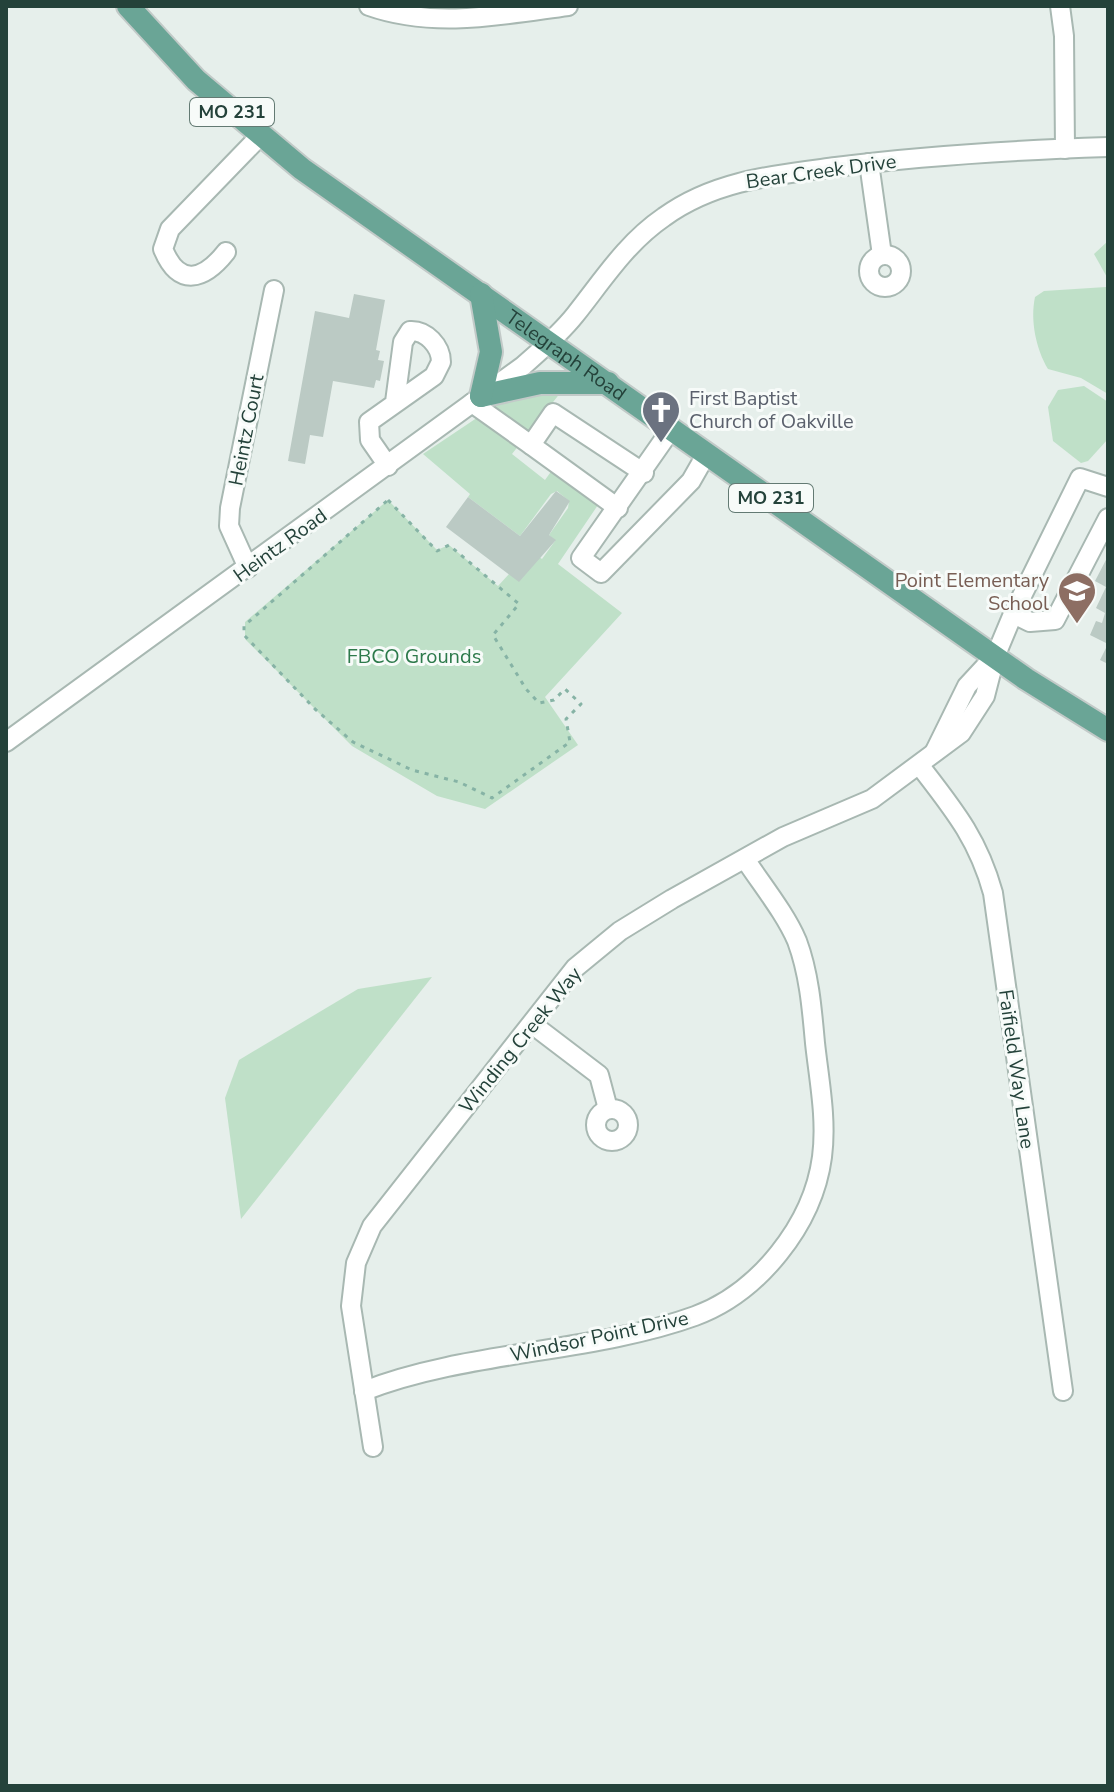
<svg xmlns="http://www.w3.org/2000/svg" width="1114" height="1792" font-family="'Nunito Sans',sans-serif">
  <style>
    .green { fill: #bfe0c8 }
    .building { fill: #bbcac4 }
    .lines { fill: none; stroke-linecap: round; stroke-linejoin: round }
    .minor-casing { stroke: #a8b8b2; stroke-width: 22 }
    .major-casing { stroke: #c2cac8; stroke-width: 26 }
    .path { stroke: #86b3a5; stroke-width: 3; stroke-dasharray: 4 6; stroke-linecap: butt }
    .minor { stroke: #fff; stroke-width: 18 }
    .major { stroke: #6aa596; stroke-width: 22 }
    .labels { text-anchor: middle; stroke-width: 6; stroke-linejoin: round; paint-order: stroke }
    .shield { fill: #f7fbf9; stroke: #637a73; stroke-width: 2 }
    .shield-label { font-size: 18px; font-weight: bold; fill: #24423a }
    .street-label { font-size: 20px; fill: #24423a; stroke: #f7fbf9 }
    .worship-label { font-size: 20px; fill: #5b616d; stroke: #f7fbf9; text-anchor: start }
    .education-label { font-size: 20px; fill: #785e54; stroke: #f7fbf9; text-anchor: end }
    .park-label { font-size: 20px; fill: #2d7a4b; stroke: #f7fbf9 }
  </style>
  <rect width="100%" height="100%" fill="#e6efeb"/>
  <g class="green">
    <polygon points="1108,241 1108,279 1094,254"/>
    <path d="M1106,287l2,6v101l-27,-16 -33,-9c-12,-20 -18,-49 -13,-72l9,-6z"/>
    <polygon points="1084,386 1108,402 1108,439 1088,461 1081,463 1053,441 1048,407 1058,390"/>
    <polygon points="561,392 512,454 545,480 555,466 600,502 558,564 622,613 545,697 578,745 485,809 437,796 352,746 245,639 245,622 388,500 437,550 449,545 498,586 509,574 538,556 542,559 555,541 549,535 568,508 569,501 557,491 551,494 520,536 468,497 470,494 423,454 508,397"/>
    <polygon points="432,977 241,1219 225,1098 239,1060 358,989"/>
  </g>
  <g class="building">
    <polygon points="354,294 385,300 376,350 380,351 378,360 384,361 380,381 376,380 374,388 333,381 323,437 310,435 305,464 288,461 315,311 349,318"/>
    <polygon points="556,491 570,501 549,535 556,540 519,582 446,527 468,497 520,536"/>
    <polygon points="1108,556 1108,664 1100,660 1108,644 1090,635 1096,621 1102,623 1105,613 1096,608 1106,587 1095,581"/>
  </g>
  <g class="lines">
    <g class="minor-casing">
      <g id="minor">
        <path d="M369,6c65,23 132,9 199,0"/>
        <polyline points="1060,6 1064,36 1065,149"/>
        <polyline points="869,163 882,255"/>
        <path d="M226,252c-22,28 -47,36 -63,-3l7,-20 90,-93"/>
        <circle cx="885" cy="271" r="16"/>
        <polyline points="472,403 531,445"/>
        <polyline points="672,428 581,558 601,573 691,481 707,453"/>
        <path d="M388,466l-18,-26 -1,-18 65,-46 7,-14c0,-16 -15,-32 -31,-31l-7,11 -8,60"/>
        <polyline points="618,508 531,445 553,413 644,473"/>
        <polyline points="248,568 229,526 230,508 274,290"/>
        <polyline points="1013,614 1030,622 1055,620 1108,518"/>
        <path d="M6,742l517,-376c18,-16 37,-32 52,-51 28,-35 51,-72 89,-98 51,-37 111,-42 172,-50 91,-12 181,-17 272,-20"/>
        <polyline points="935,751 967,686 992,659"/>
        <path d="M920,766c34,44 58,73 73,127l70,498"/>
        <polyline points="532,1024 599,1075 608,1109"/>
        <circle cx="612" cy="1125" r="16"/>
        <path d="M364,1391c101,-40 229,-38 331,-75 63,-23 118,-91 127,-159 5,-38 -3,-77 -7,-114 -3,-34 -6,-70 -18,-102 -12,-28 -35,-56 -52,-82"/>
        <polyline points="373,1447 351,1306 356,1263 372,1226 575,968 620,931 672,899 783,837 872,799 961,733 985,696 995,657 1013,614 1080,478 1108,487"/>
      </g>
    </g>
    <g class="major-casing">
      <g id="major">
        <path id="s1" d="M128,6l68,74 106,89 724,510 82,51"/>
        <polyline points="481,396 540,383 608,383"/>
        <polyline points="481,396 491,352 481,294"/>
      </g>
    </g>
    <polygon class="path" points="388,500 437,551 449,545 519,604 493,635 526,689 539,703 554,700 565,689 581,704 566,719 570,742 492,798 459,782 412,770 353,742 315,709 244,635 244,626"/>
    <use href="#minor" class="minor"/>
    <use href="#major" class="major"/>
  </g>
  <defs>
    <g id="church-pin" transform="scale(2)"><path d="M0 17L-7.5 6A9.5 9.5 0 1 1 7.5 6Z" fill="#6b7280" stroke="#f7fbf9"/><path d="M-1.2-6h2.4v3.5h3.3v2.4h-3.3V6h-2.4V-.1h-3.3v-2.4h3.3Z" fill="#fff"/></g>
    <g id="school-pin" transform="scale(2)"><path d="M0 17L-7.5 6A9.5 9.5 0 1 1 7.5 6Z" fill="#8d6e63" stroke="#f7fbf9"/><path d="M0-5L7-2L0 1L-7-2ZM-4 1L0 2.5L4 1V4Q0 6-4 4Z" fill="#fff"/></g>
  </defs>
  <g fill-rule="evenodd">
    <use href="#church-pin" x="661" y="410"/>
    <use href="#school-pin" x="1077" y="591"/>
  </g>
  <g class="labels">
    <g class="shield">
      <rect x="190" y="98" width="84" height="28" rx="6"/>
      <rect x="729" y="484" width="84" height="28" rx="6"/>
    </g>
    <g class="shield-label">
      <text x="232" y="118">MO 231</text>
      <text x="771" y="504">MO 231</text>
    </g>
    <g class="street-label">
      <text transform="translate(821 171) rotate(-8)" y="7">Bear Creek Drive</text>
      <text dy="7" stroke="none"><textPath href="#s1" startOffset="562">Telegraph Road</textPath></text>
      <text transform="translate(246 430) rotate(-79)" y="7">Heintz Court</text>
      <text transform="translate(280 545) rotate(-36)" y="7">Heintz Road</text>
      <text transform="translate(520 1040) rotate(-51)" y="7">Winding Creek Way</text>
      <text transform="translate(1017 1069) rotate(82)" y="7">Faifield Way Lane</text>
      <text transform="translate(599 1336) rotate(-12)" y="7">Windsor Point Drive</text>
    </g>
    <g class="worship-label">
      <text x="689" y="405">First Baptist<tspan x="689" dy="23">Church of Oakville</tspan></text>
    </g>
    <g class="education-label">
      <text x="1049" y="587">Point Elementary<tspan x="1049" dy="23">School</tspan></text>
    </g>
    <g class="park-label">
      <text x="414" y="663">FBCO Grounds</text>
    </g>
  </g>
  <rect width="1114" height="1792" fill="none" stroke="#24423a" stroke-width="16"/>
</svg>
